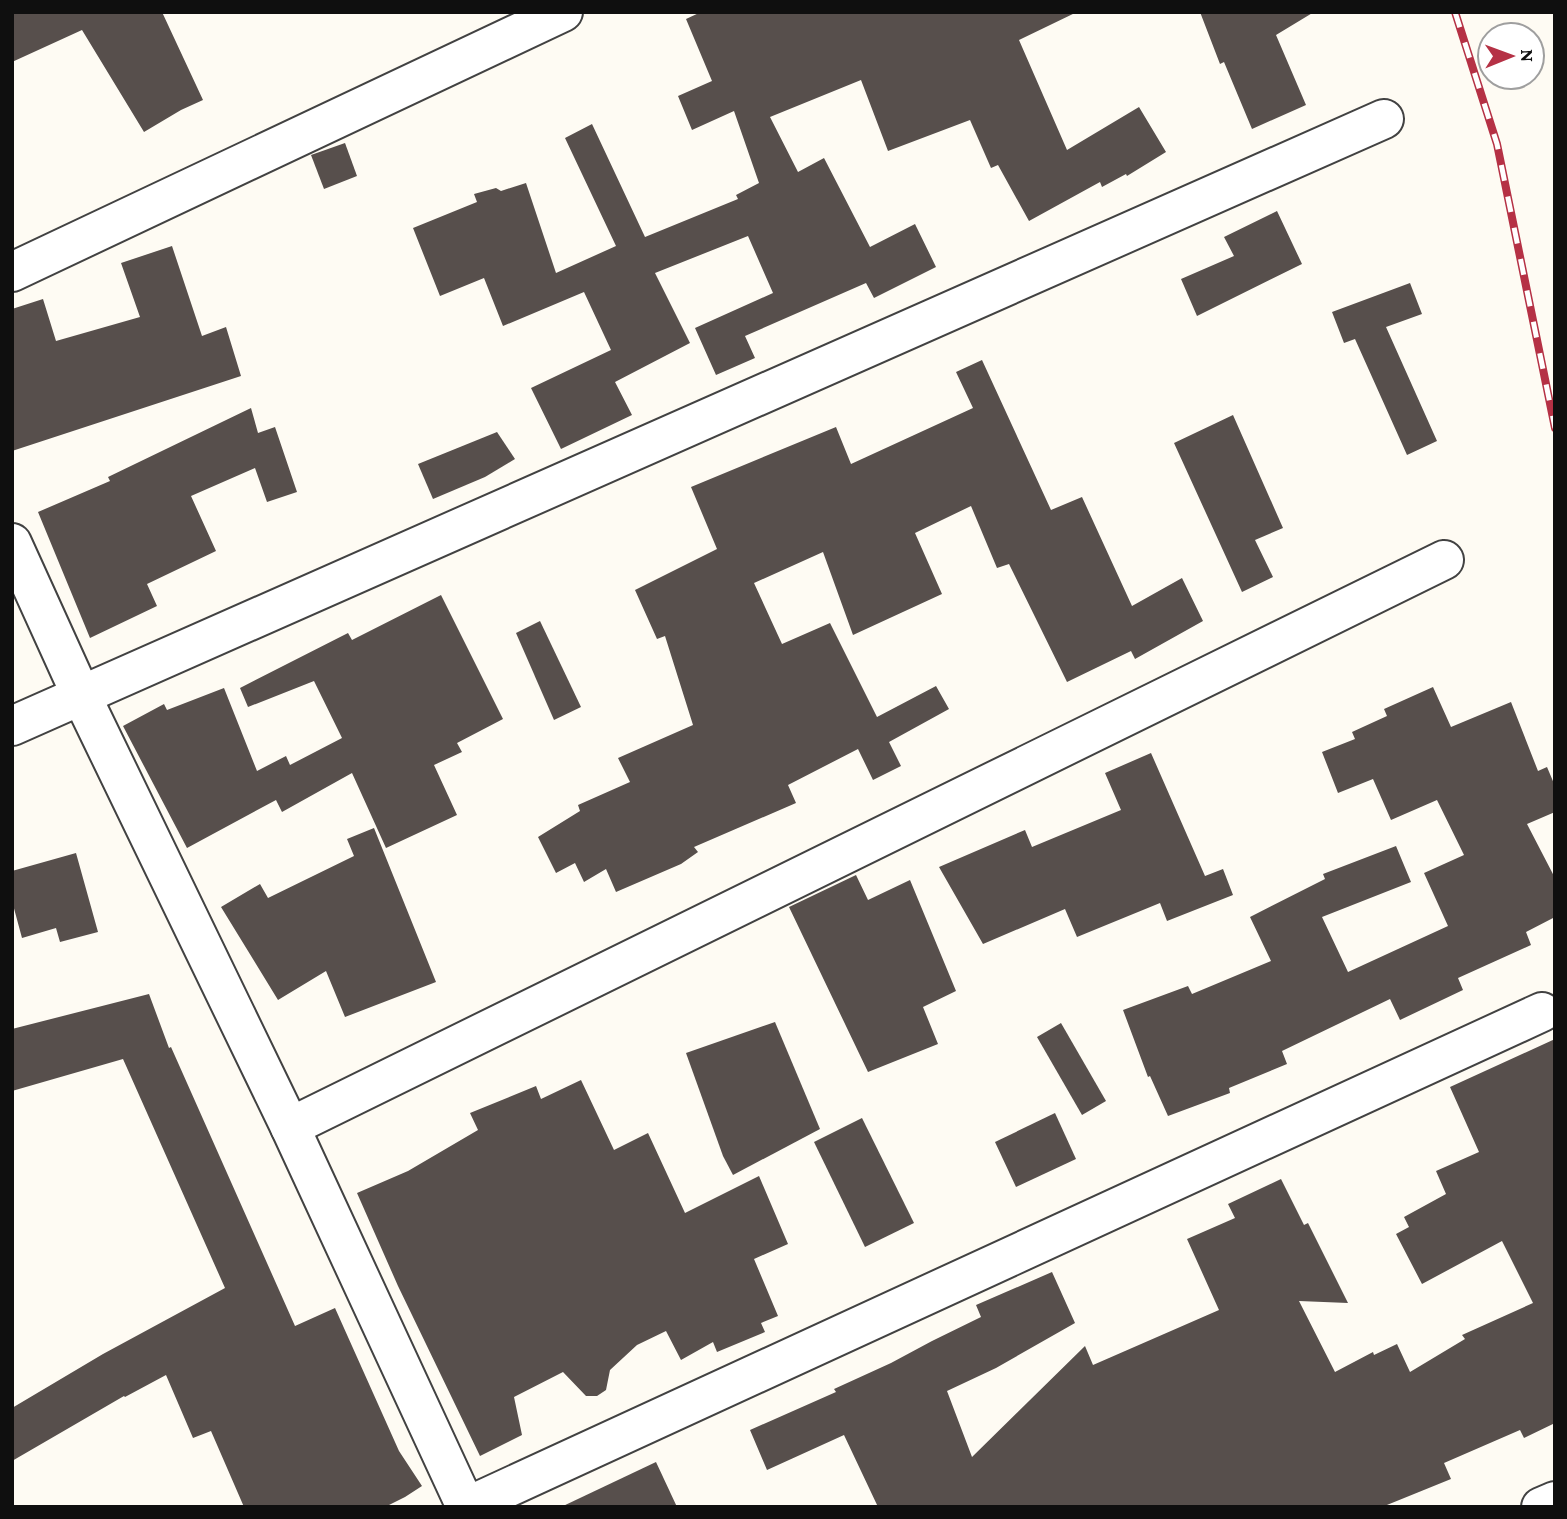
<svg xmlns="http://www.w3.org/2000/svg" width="1567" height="1519" font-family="'Crimson Pro',serif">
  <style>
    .building { fill: #574f4c }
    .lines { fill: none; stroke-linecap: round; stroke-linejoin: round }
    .minor-casing { stroke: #424242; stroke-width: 42 }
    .minor { stroke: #fff; stroke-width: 38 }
    .rail-casing { stroke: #b53145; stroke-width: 8 }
    .rail { stroke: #fff; stroke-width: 5; stroke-dasharray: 16; stroke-linecap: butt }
  </style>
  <rect width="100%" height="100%" fill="#fefbf3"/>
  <g class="building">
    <polygon points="12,12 162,12 203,100 181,110 144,132 82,30 12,62"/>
    <polygon points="701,12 1077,12 1019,40 1067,150 1139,107 1166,152 1127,176 1126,174 1102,187 1100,182 1029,221 998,165 991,168 970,120 888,151 861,80 770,117 798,172 824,158 870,247 915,224 936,267 874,298 866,283 745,336 755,358 716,375 695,328 773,293 748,236 655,273 690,343 615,382 632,415 561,449 531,388 611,350 584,292 503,326 484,278 440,296 413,228 477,202 474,194 496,188 501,191 526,183 556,273 616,246 565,138 592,124 645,237 738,199 736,195 759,183 734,111 692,130 678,96 712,81 686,19"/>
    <polygon points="1200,12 1314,12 1276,35 1306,105 1252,129 1224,62 1220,64"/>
    <polygon points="345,143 357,176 324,189 311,155"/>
    <polygon points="1277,211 1302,264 1197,316 1181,279 1234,256 1224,237"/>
    <polygon points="172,246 202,336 226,327 241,376 12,451 12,309 43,299 56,341 140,317 121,263"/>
    <polygon points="1410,283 1422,314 1386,327 1437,441 1407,455 1355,339 1344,343 1332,312"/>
    <polygon points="982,360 1051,510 1082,497 1132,606 1182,578 1203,621 1135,659 1131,651 1067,682 1009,564 997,568 971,506 915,533 942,594 853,635 823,552 754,583 782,644 830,623 877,717 936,686 949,709 889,742 901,766 873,780 858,749 788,785 796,803 694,847 698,852 681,864 616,892 606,869 584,882 575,863 556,873 538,837 580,811 578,805 630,782 618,758 693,725 665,636 657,639 635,590 717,549 691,487 836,427 851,464 973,408 956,372"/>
    <polygon points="251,408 258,433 275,427 297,492 267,502 255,468 191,496 216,551 147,584 157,606 90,638 38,512 110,481 108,477"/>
    <polygon points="1233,415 1283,528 1255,540 1273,577 1242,592 1174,443"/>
    <polygon points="497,432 515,459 485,477 433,499 418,464"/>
    <polygon points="441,595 503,719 457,743 462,752 434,765 457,815 386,848 352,773 282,812 276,800 187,848 123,726 164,704 167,710 224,688 257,771 286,756 290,765 342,738 314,681 248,707 240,688 348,633 352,640"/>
    <polygon points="540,621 581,707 554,720 516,633"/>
    <polygon points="1433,687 1451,727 1511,702 1538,771 1547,767 1555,786 1555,812 1527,824 1555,878 1555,917 1526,932 1531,945 1458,978 1463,990 1400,1020 1390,999 1282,1051 1287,1064 1229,1088 1230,1093 1168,1116 1150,1076 1148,1077 1123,1010 1188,986 1192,994 1271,961 1250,917 1325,879 1323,874 1396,846 1411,882 1322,917 1348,972 1448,926 1424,873 1464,855 1437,800 1391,820 1373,779 1338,793 1322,752 1355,739 1352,732 1387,716 1384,709"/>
    <polygon points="1151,753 1205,876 1223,869 1233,895 1167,921 1160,903 1077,937 1065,909 983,944 939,867 1025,830 1032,847 1121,810 1105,773"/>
    <polygon points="374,828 436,982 345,1017 326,971 278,1000 221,907 260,884 268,898 354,856 347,839"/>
    <polygon points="76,853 98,932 60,942 56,928 22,938 12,901 12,871"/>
    <polygon points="856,875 868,900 910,880 956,991 923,1007 938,1044 868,1072 789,907"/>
    <polygon points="149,994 169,1048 171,1047 295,1326 335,1308 399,1451 422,1486 405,1497 385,1507 244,1507 211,1431 193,1438 166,1375 125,1397 124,1396 12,1461 12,1408 103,1354 225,1288 123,1059 12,1091 12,1029"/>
    <polygon points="775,1022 820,1129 733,1175 723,1156 686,1053"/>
    <polygon points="1061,1023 1106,1101 1082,1115 1037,1037"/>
    <polygon points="1555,1039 1555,1423 1524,1438 1520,1430 1444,1463 1451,1479 1382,1507 878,1507 844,1435 767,1470 750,1430 836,1392 834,1389 891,1363 932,1341 981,1317 976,1305 1052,1272 1075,1323 996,1368 947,1391 972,1457 1085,1346 1093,1365 1219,1310 1187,1239 1235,1218 1228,1204 1281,1179 1304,1225 1308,1223 1348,1303 1299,1301 1335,1372 1373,1352 1374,1355 1397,1344 1410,1372 1465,1339 1462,1335 1533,1303 1502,1241 1422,1284 1396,1234 1409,1227 1404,1217 1446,1194 1436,1171 1479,1152 1450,1087"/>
    <polygon points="581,1080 614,1150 648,1133 685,1213 759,1176 788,1244 754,1259 778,1316 761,1323 765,1332 717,1352 713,1342 681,1360 666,1331 637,1345 610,1370 606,1390 597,1396 586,1396 563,1372 514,1397 522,1435 480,1456 398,1286 357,1193 408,1171 478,1130 470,1113 536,1086 541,1099"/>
    <polygon points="1055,1113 1076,1159 1016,1187 995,1142"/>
    <polygon points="862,1118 914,1223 865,1247 814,1142"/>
    <polygon points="656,1462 677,1507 561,1507"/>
  </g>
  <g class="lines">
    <g class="minor-casing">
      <g id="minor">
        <polyline points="12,272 563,12"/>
        <polyline points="12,543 81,695 290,1127 466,1507"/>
        <polyline points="12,726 1384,119"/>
        <polyline points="290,1127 1444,560"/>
        <polyline points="466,1507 1542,1012"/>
        <polyline points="1541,1507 1555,1501"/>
      </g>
    </g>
    <use href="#minor" class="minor"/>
    <g class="rail-casing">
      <polyline id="rail" points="1455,12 1497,144 1555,428"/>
    </g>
    <use href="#rail" class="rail"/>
  </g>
  <rect width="1567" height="1519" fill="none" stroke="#0f0f0f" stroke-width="28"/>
  <g transform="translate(1511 56) rotate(89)"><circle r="33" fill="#ffffff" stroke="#9f9f9f" stroke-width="2"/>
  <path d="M0-5L12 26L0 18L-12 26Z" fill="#b53145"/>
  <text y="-10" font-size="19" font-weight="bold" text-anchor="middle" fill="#0f0f0f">N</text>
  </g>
</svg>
